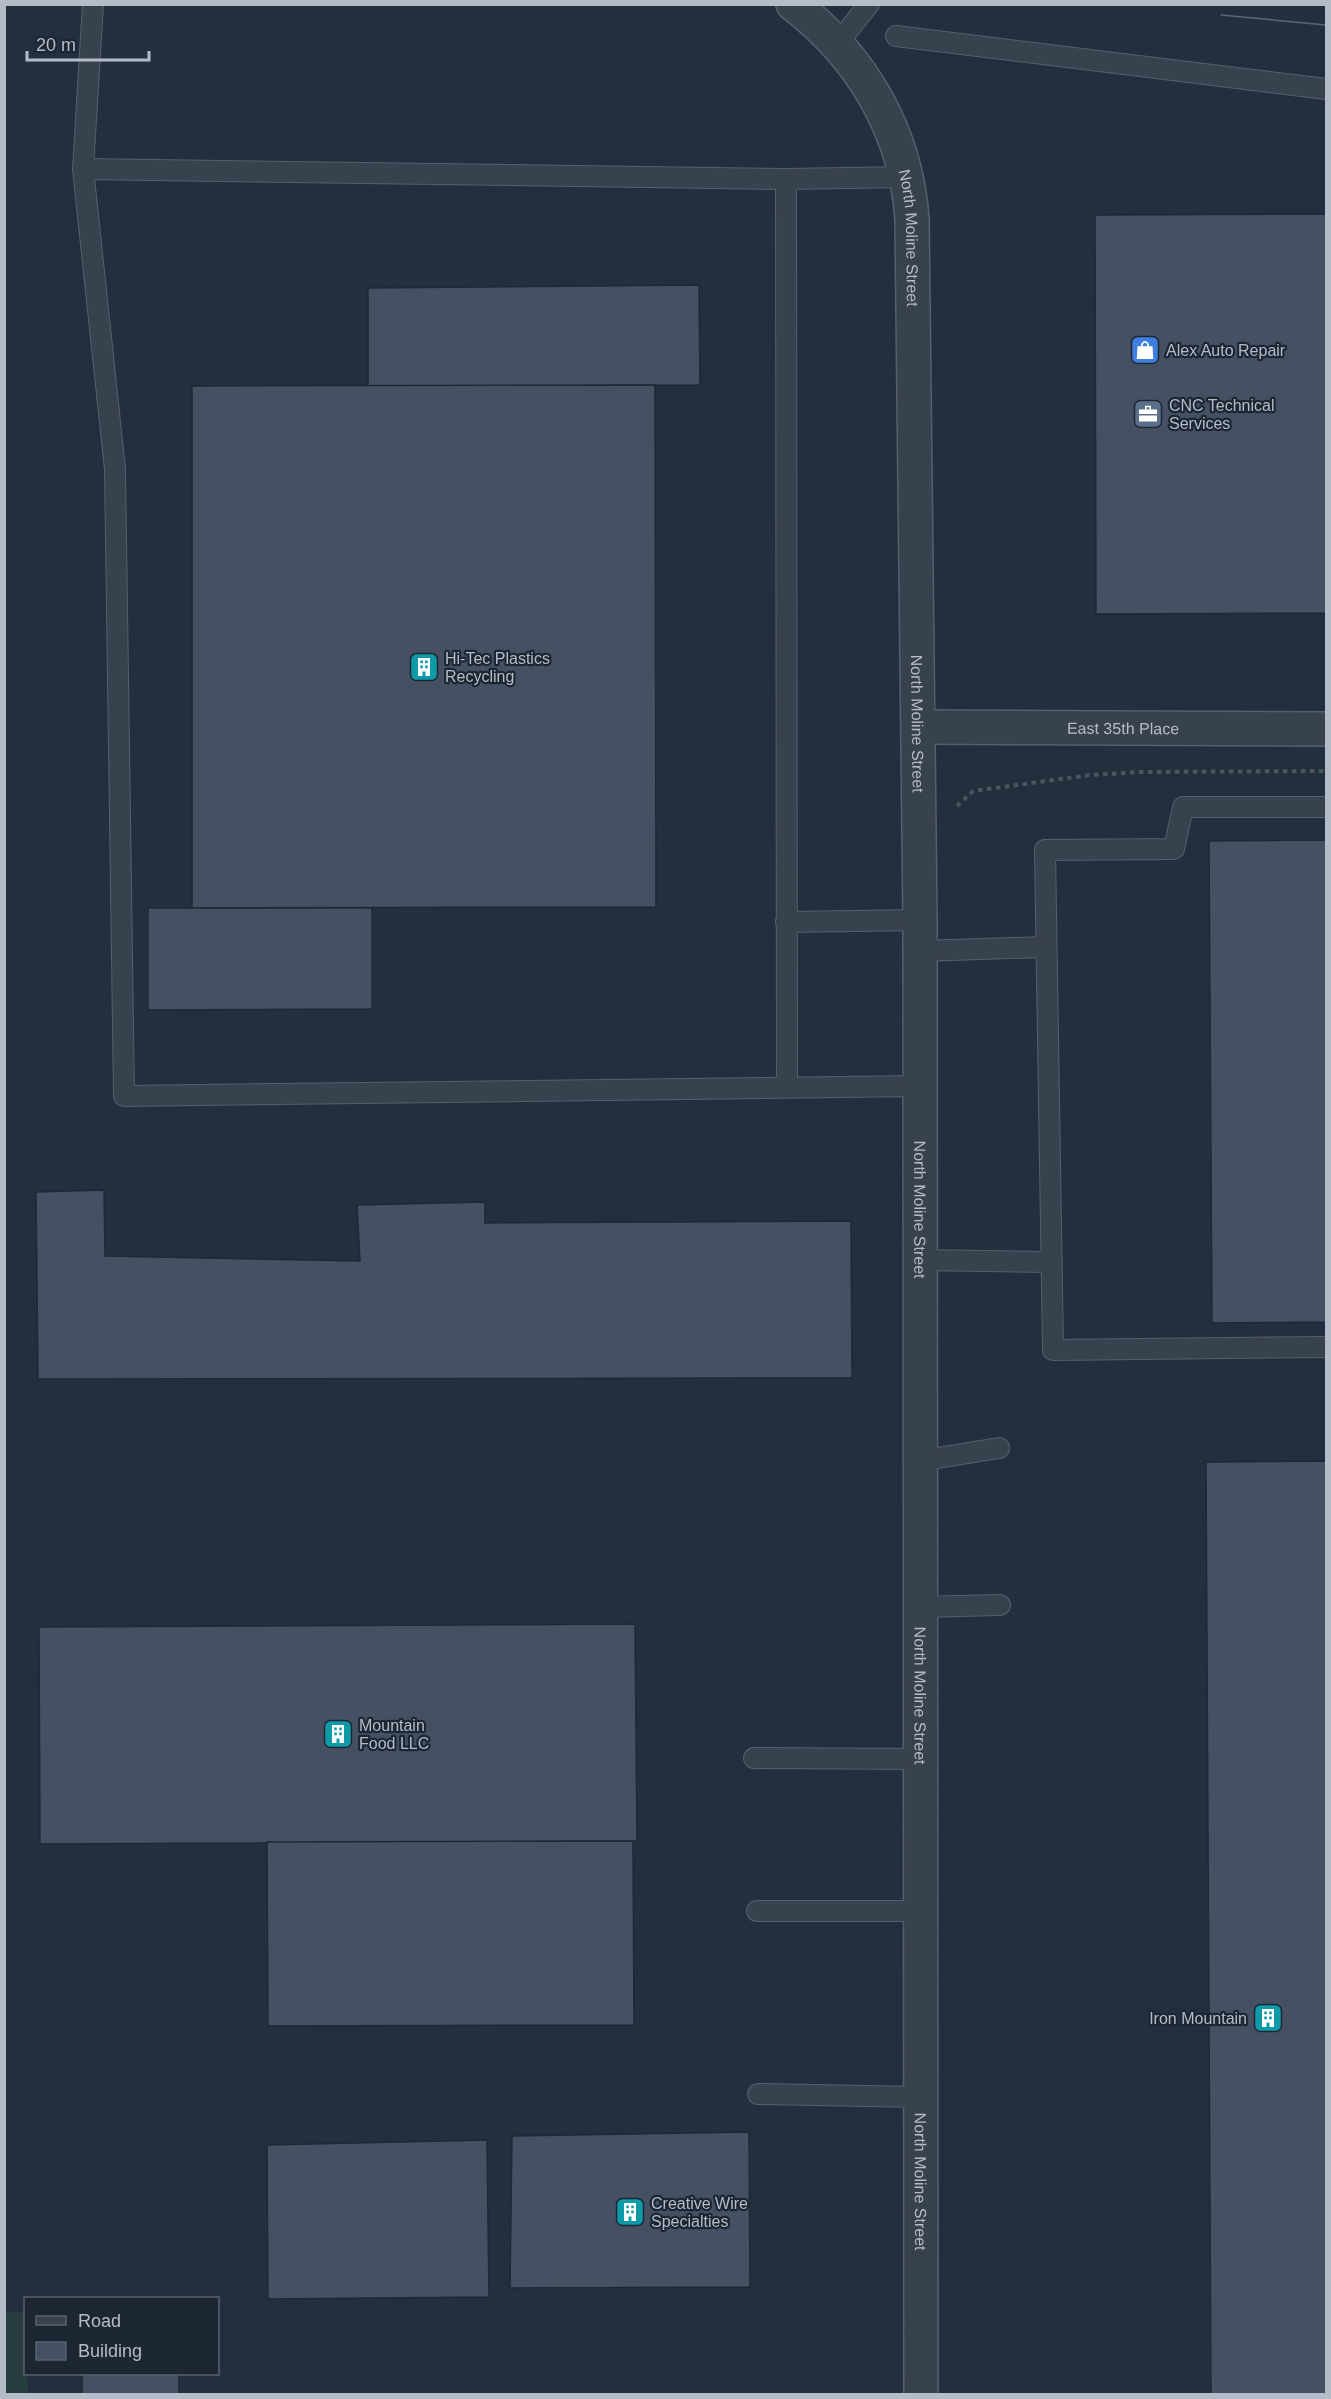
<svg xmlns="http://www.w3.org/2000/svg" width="1331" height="2399" font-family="Helvetica,sans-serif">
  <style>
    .green { fill: #263c3f }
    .building { fill: #455162; stroke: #1f2835; stroke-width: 1.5 }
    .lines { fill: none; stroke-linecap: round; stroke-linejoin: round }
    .service-casing { stroke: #565f6c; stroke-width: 22 }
    .minor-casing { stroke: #565f6c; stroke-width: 36 }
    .tertiary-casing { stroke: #565f6c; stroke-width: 36 }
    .path { stroke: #44595c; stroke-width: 4; stroke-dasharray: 4.5 4.5; stroke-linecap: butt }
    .service { stroke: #38414e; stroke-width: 20 }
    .minor { stroke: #38414e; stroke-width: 33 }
    .tertiary { stroke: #38414e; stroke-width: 33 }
    .tram { stroke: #5a6575; stroke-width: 1.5 }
    .labels { text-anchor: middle; stroke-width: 4.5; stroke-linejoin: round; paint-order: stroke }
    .street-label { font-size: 16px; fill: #b4bcc9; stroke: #1d2633 }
    .poi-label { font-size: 16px; fill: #b4bcc9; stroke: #1d2633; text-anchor: start }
  </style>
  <rect width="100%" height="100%" fill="#242f3e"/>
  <polygon class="green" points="5,2312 25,2312 28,2394 5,2394"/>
  <g class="building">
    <polygon points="1326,214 1326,613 1096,614 1095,215"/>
    <polygon points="699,285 700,385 368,387 368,288"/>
    <polygon points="655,385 656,907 192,908 192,386"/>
    <polygon points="1326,840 1326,1322 1212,1323 1209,841"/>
    <polygon points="148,908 372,908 372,1009 148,1010"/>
    <polygon points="104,1190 105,1256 360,1261 357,1205 485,1202 485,1223 851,1221 852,1378 38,1379 36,1192"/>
    <polygon points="1326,1461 1326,2394 1211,2394 1206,1462"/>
    <polygon points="635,1624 637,1841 40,1844 39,1627"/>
    <polygon points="633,1841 634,2025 268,2026 267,1842"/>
    <polygon points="749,2132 750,2287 510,2288 512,2136"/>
    <polygon points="487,2140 489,2297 268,2299 267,2145"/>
    <rect x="82" y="2374" width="97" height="20"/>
  </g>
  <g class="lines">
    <g class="service-casing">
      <g id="service">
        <polyline points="93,4 83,169 115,469 124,1096 920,1086"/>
        <polyline points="896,36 1326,89"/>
        <polyline points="838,43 869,4"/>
        <polyline points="83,169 786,179 907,177"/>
        <polyline points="786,179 787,1086"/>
        <polyline points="1326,807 1183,807 1174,849 1045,850 1053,1350 1326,1347"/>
        <polyline points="786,922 920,920"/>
        <polyline points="920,951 1045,947"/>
        <polyline points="919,1260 1052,1262"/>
        <polyline points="919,1461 999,1448"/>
        <polyline points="919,1607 1000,1605"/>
        <polyline points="754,1758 919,1759"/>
        <polyline points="757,1911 919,1911"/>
        <polyline points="758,2094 919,2097"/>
      </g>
    </g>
    <g class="minor-casing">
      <g id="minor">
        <path id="s1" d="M919,727l407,2"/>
      </g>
    </g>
    <g class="tertiary-casing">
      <g id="tertiary">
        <path id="s2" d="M793,4c69,53 113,128 119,215l8,701 1,1474"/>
      </g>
    </g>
    <polyline class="path" points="957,806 973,791 1090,775 1140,772 1326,771"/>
    <use href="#service" class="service"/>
    <use href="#minor" class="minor"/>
    <use href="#tertiary" class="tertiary"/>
    <polyline class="tram" points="1221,15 1326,25"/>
  </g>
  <defs>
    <g id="shop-square" transform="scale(1.5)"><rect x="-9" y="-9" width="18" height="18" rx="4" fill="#3f7fe0" stroke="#1d2633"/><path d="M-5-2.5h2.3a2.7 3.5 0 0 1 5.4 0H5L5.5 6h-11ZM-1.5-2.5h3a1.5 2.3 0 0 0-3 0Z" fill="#fff"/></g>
    <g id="office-square" transform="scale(1.5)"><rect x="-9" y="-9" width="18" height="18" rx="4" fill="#5c6f8a" stroke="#1d2633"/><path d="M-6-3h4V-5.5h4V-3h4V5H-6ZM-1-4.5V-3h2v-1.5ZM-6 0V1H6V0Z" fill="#fff"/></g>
    <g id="building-square" transform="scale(1.5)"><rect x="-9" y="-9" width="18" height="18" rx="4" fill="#0f9aa8" stroke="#1d2633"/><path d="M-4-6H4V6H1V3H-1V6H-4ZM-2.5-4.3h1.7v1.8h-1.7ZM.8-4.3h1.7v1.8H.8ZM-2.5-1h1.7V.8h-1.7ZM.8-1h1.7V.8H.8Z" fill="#fff"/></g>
  </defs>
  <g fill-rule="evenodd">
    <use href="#shop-square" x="1145" y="350"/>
    <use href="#office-square" x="1148" y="414"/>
    <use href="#building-square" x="424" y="667"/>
    <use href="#building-square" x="338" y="1734"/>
    <use href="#building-square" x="1268" y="2018"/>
    <use href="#building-square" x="630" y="2212"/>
  </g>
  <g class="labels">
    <g class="street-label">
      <text dy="6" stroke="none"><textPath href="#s2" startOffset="272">North Moline Street</textPath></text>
      <text dy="6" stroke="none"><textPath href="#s2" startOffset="758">North Moline Street</textPath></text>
      <text dy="6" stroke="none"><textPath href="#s1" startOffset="204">East 35th Place</textPath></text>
      <text dy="6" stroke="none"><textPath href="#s2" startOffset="1244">North Moline Street</textPath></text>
      <text dy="6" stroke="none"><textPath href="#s2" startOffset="1730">North Moline Street</textPath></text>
      <text dy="6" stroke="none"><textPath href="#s2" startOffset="2216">North Moline Street</textPath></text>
    </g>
    <g class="poi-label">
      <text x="1166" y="356">Alex Auto Repair</text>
      <text x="1169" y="411">CNC Technical<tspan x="1169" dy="18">Services</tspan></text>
      <text x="445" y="664">Hi-Tec Plastics<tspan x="445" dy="18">Recycling</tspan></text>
      <text x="359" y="1731">Mountain<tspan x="359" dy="18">Food LLC</tspan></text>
      <text x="1247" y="2024" text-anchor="end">Iron Mountain</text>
      <text x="651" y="2209">Creative Wire<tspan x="651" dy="18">Specialties</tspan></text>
    </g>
  </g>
  <rect width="1331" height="2399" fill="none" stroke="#b4bcc9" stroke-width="12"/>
  <rect x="24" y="2297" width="195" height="78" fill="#1d2633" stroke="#59626f" stroke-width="1.5"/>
  <rect x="36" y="2316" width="30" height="9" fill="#38414e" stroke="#59626f" stroke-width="1.5"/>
  <text x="78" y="2327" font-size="18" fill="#b4bcc9">Road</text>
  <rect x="36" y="2342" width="30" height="18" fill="#455162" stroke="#59626f" stroke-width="1.5"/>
  <text x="78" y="2357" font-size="18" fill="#b4bcc9">Building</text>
  <path d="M27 51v9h122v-9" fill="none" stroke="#b4bcc9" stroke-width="3"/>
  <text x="36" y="51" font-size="18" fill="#b4bcc9" stroke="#1d2633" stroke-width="4.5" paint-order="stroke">20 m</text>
</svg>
